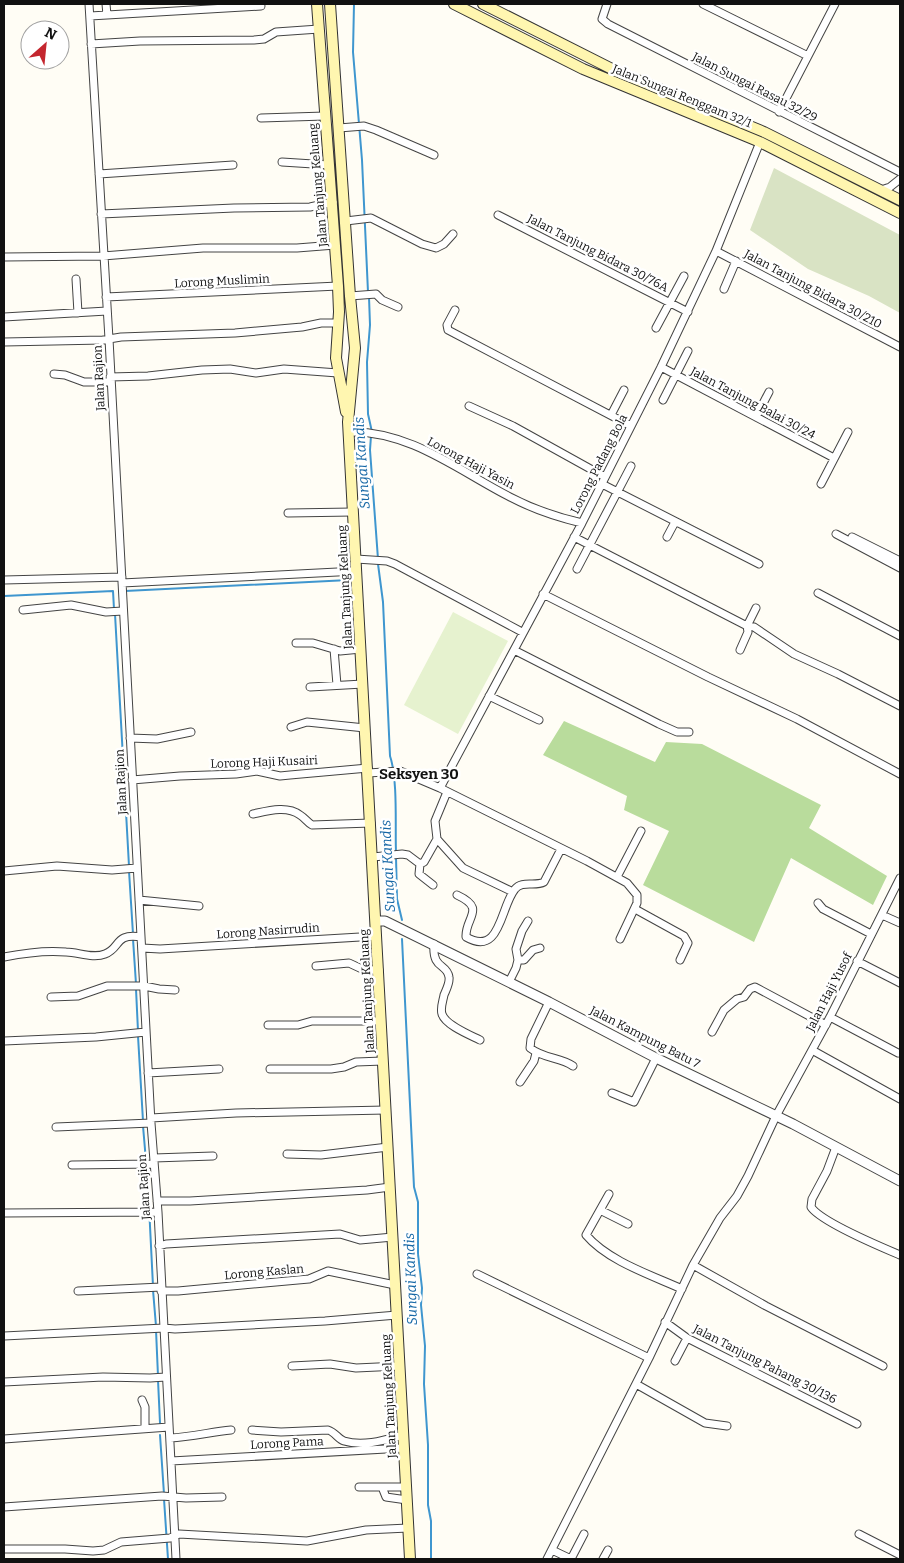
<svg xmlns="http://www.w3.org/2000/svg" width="904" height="1563" viewBox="0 0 904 1563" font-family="Bitter,serif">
  <rect width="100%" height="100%" fill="#fffdf5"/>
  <path fill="#b9dc9c" d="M564,721l91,41 11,-20 36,2 119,61 -12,23 78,48 -14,29 -82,-47 -37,84 -111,-57 26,-54 -45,-21 3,-14 -84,-41z"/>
  <path fill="#d9e3c4" d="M774,168l126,67v78l-31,-17 -61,-27 -58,-39z"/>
  <path fill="#e6f2cf" d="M453,612l55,29 -50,93 -54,-29z"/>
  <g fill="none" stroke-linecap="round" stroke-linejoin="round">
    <path stroke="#3f96cf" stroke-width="2" d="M354,4l-1,48 9,108 6,132
      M369,297l1,28 -3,37 1,52 4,18
      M371,436l-1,14 8,109
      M378,564l5,38 7,154c8,24 5,70 6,97
      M125,591l224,-11
      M4,596l109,-5 1,18
      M115,614l14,252
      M396,857l1,42 5,21
      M129,871l4,63
      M133,939l3,45
      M402,939l12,248 4,15v52l4,34 -1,17 4,41 -1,38 4,61v60l3,16v38
      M136,989l2,42
      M138,1036l5,85
      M143,1126l3,35
      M147,1166l6,120
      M153,1290l3,36
      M156,1330l2,46
      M158,1380l2,43
      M160,1435l4,59
      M164,1499l4,60"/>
    <defs>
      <path id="minor" d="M89,4l20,335 42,784 7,89 18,347
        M106,4l1,11
        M607,4l-5,15 6,5 292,148
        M703,4l105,52
        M90,16l171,-10
        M91,44l49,-3 114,-1 10,-1 12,-7 43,-3
        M779,112l56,-108
        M261,118l64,-2
        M339,128l25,-2 12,4 58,25
        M282,162l47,3
        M99,174l134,-9
        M881,190l9,-3 10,-8
        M101,214l133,-6 76,-1 23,-5
        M498,215l190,97
        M346,221l25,-3 51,26 14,4 8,-4 9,-10
        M716,251l184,96
        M4,257l99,-1 100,-8h94l38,-3
        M76,279l2,34
        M724,289l12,-28
        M350,296l26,-2 6,6 16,7
        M106,297l232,-11
        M455,310l-8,15 1,5 183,96
        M4,317l103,-6
        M656,328l28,-52
        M4,342l99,-2 18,-3 114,-4 67,-6 19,-4h17
        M661,367l173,91
        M54,374l11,1 19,7h26
        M110,377l38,-1 54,-6 28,-1 26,4 28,-4 54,4
        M663,400l25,-49
        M469,406l44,20 92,51
        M611,415l13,-25
        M756,417l13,-25
        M349,432c60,-2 110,39 161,65 23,12 46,20 72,26
        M602,484l157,80
        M821,484l27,-52
        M288,513l65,-1
        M836,534l64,34
        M574,537l173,89 7,1 40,27 44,20 62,32
        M667,537l8,-15
        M852,537l48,24
        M356,559l31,2 8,3 127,68
        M577,569l54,-103
        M4,580l118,-3
        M122,583l235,-12
        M818,593l82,43
        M543,594l165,83 89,42 103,55
        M23,610l48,-5 35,7 17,-1
        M296,643h17l27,8 21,-2
        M334,649l3,36
        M514,650l145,74 18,8h12
        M740,650l8,-18 -1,-6 9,-18
        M310,687l53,-3
        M489,696l50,24
        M291,727l16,-5 58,6
        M130,738l27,1 34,-7
        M368,773l32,-2 40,17 147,73 40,22 10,12v8l-17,36
        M132,780l48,-4 56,-2 21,-3 23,5 10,-1 78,-7
        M440,788l142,-265 79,-156 55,-116 44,-109
        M447,792l-12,29 2,18 26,29 50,24
        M253,814c14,-3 34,-9 47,1 5,3 7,7 12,10l59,-2
        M373,857l29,-3 6,1 12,9 4,-2 13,-23
        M420,864l-1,10 14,11
        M4,871l53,-5 55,4 25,-2
        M617,877l24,-46
        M457,895c30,14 8,22 9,42 35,20 34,-30 49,-48 7,-9 20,-2 29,-7l17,-33
        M139,900l60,6
        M818,903l5,6 48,25
        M635,909l49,27 4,7 -8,17
        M882,915l18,8
        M434,944c-2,26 13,19 15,33 1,6 -3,13 -5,18 -1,6 -4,13 -2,19 3,11 28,21 38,26
        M142,948l18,1 217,-13
        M4,957c20,-4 42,-7 62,-5 12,0 27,7 39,2 16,-6 9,-21 36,-17
        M518,960h6l9,-10 7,-2
        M857,961l43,22
        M316,966l33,-3 15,7h15
        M509,982l7,-14 2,-8 -2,-11 6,-18 6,-10
        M51,997l27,-1 29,-10h37l15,3 16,1
        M549,1002l-18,37 -1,9c14,11 30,9 43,18
        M830,1017l68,36
        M268,1025h30l14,-4h69
        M712,1032l12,-22 13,-11 7,-2 6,-8 5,-2 71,38
        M4,1041l92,-4 50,-5
        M812,1050l88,49
        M270,1069h61l13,-2 12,-5 27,-1
        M148,1073l71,-4
        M520,1082l14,-21 2,-8
        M612,1093l22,9 22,-44
        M151,1118l85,-5 150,-3
        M56,1127l95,-4
        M836,1147l-9,24 -15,28 -1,8c10,15 70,40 89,48
        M287,1154l34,1 67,-8
        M154,1158l59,-2
        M72,1165l82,-1
        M609,1194l-23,41c22,26 65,40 96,54
        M157,1201h33l177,-11 23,-3
        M600,1210l28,14
        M4,1213l154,-1
        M159,1246l7,-2 174,-10 20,6 33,-3
        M693,1265l73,41 117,60
        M477,1274l172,84
        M78,1291l83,-4
        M161,1291h17l131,-12 19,-8 67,14
        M665,1322l22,16 170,86
        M4,1336l160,-8 11,1 150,-8 72,-6
        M675,1361l12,-23
        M292,1366l38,-2 26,4 43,-2
        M4,1382l99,-5 47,1 16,-1
        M636,1384l69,39 22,3
        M142,1400l3,7v21
        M252,1430l29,2 47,-2c7,2 10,9 16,11 19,6 41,-1 59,-6
        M170,1438c21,-1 41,-6 61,-8
        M4,1439l165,-12
        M171,1461l233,-13
        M359,1487h23
        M406,1487h-24l4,10 21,3
        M4,1507l158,-11 24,2 36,-1
        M859,1534l41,21
        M4,1549h61l28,2 11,-1 17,-8 49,-4 9,-4 128,7 59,-11 42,-2
        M552,1550l19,9
        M547,1559l102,-201 44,-93 27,-47 17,-22 11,-20 28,-60 54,-99 70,-139
        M571,1559l13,-25
        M603,1559l5,-9"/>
      <path id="tertiary" d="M376,921h9l164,81 107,56 137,66 107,57"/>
      <path id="secondary" d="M317,4l21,282 1,26 -3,46 10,54
        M330,4l20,292 5,52 -7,74 62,1137
        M454,4l129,65 177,73 140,71
        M483,4l135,68 146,60 136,68"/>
    </defs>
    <use href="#minor" stroke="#444" stroke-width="9"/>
    <use href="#tertiary" stroke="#444" stroke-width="11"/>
    <use href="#secondary" stroke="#333" stroke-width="12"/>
    <use href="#minor" stroke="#fff" stroke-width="7"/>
    <use href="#tertiary" stroke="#fff" stroke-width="9"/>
    <use href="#secondary" stroke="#fff6b0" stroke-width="10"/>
  </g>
  <g text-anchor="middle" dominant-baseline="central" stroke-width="5" stroke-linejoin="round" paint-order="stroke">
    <g font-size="12" fill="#111" stroke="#fff">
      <text transform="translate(755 87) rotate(27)">Jalan Sungai Rasau 32/29</text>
      <text transform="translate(682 96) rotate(22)">Jalan Sungai Renggam 32/1</text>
      <text transform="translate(318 185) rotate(-95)">Jalan Tanjung Keluang</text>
      <text transform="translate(598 253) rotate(27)">Jalan Tanjung Bidara 30/76A</text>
      <text transform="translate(222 281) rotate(-3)">Lorong Muslimin</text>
      <text transform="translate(813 289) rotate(28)">Jalan Tanjung Bidara 30/210</text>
      <text transform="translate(99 378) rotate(-93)">Jalan Rajion</text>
      <text transform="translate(753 403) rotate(28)">Jalan Tanjung Balai 30/24</text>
      <text transform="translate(471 463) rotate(28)">Lorong Haji Yasin</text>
      <text transform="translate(599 464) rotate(-63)">Lorong Padang Bola</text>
      <text transform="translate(345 587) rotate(-93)">Jalan Tanjung Keluang</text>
      <text transform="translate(264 762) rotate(-2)">Lorong Haji Kusairi</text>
      <text transform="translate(121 782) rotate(-93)">Jalan Rajion</text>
      <text transform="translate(268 931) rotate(-4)">Lorong Nasirrudin</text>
      <text transform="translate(367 991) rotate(-93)">Jalan Tanjung Keluang</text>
      <text transform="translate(829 992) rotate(-63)">Jalan Haji Yusof</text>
      <text transform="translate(645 1037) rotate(27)">Jalan Kampung Batu 7</text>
      <text transform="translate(144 1187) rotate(-94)">Jalan Rajion</text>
      <text transform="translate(264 1272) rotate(-5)">Lorong Kaslan</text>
      <text transform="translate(765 1364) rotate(27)">Jalan Tanjung Pahang 30/136</text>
      <text transform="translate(389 1396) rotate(-93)">Jalan Tanjung Keluang</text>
      <text transform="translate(287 1443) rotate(-3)">Lorong Pama</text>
    </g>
    <g font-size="14" font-style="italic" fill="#1768a6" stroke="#fff">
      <text transform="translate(362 463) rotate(-94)">Sungai Kandis</text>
      <text transform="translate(388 866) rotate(-93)">Sungai Kandis</text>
      <text transform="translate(411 1279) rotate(-92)">Sungai Kandis</text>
    </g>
    <g font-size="15" font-weight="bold" fill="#111" stroke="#fff">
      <text x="419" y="774">Seksyen 30</text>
    </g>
  </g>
  <rect width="904" height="1563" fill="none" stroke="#111111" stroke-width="10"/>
  <g transform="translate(45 45) rotate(27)"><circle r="24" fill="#ffffff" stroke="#a0a0a0"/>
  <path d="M0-4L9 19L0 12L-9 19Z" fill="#c4262e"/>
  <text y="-8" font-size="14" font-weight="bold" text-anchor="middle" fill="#111111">N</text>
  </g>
</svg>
